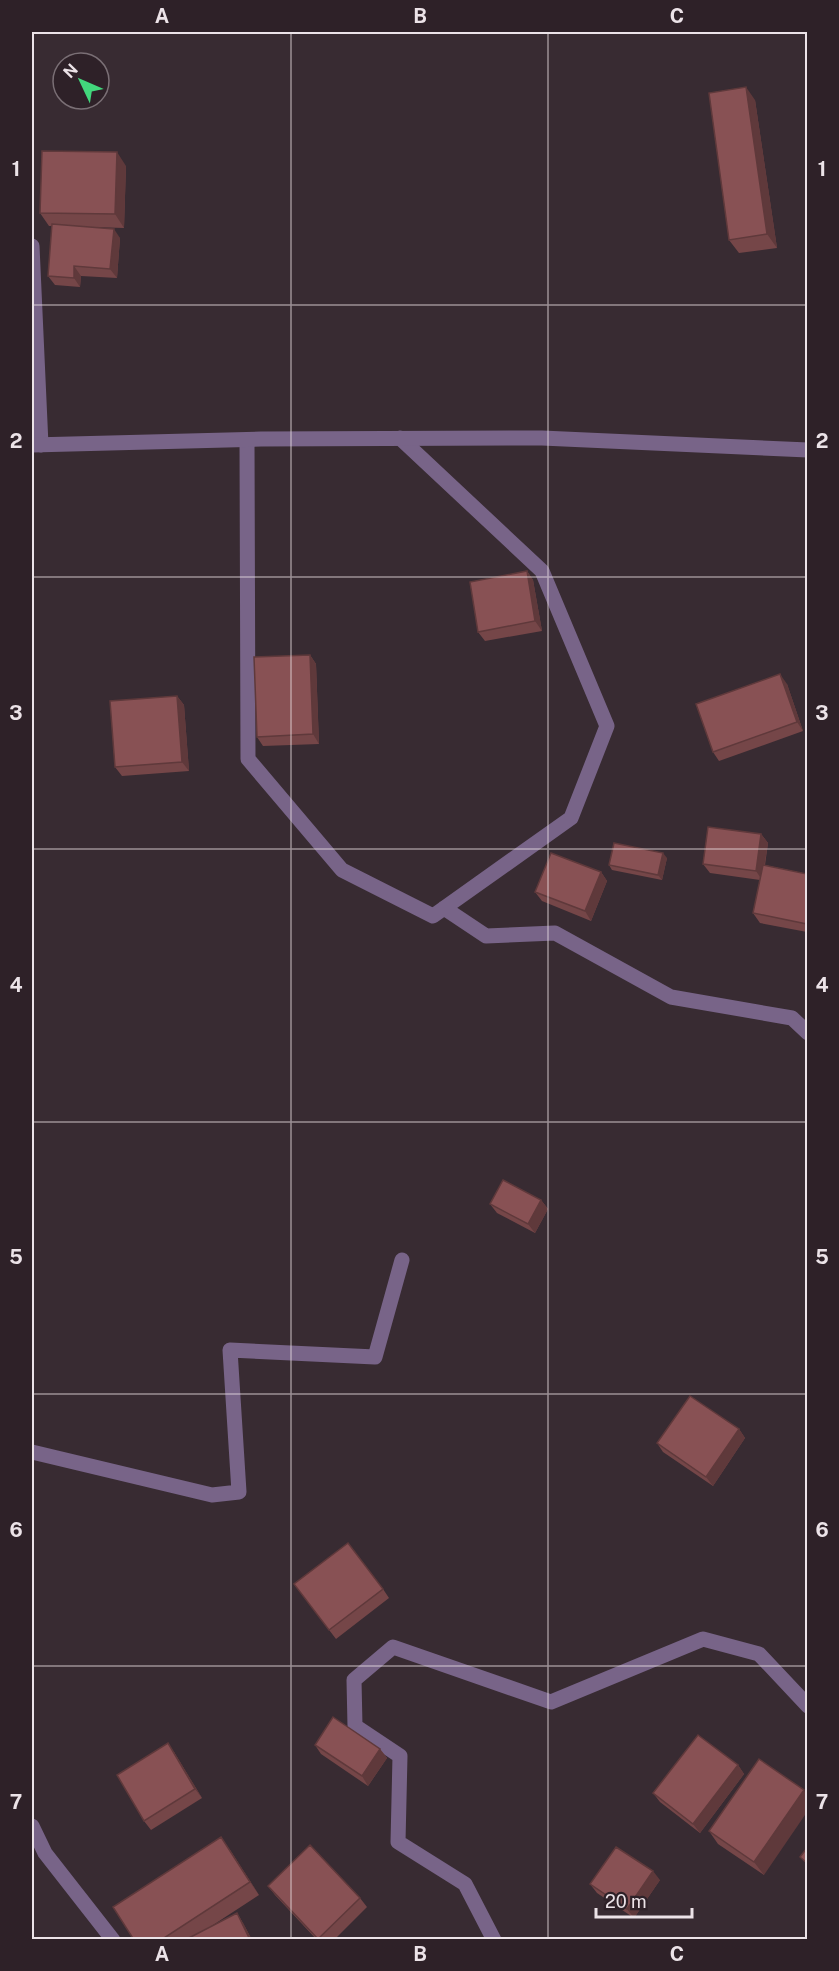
<svg xmlns="http://www.w3.org/2000/svg" width="839" height="1971" viewBox="0 0 839 1971" font-family="'Public Sans',sans-serif">
  <rect width="100%" height="100%" fill="#382b32"/>
  <g fill="none" stroke-linecap="round" stroke-linejoin="round">
    <path stroke="#786488" stroke-width="15" d="M32,246l9,199
      M247,440l1,319 94,111 91,46 138,-98 36,-92 -65,-155 -142,-133
      M444,908l42,28 69,-3 116,64 121,21 16,15
      M32,1452l180,43 27,-3 -9,-142 145,7 27,-97
      M32,1826l13,27 68,87
      M494,1940l-29,-56 -67,-42 2,-86 -45,-30 -1,-46 39,-33 158,55 152,-63 56,15 49,52"/>
    <path stroke="#786488" stroke-width="15" d="M32,445l229,-6 281,-1 266,12"/>
  </g>
  <path fill="#754648" d="M755,100l22,148 -38,5 -10,-13z
    M126,166l-2,62 -33,-1 29,11 -3,40 -36,-2 -1,11 -25,-2 -7,-9 4,-50h-3l-9,-13z
    M527,571l6,9 9,51 -57,10 -7,-9z
    M310,655l6,9 3,80 -56,2 -6,-9z
    M787,684l16,47 -84,30 -6,-9z
    M177,696l7,9 5,66 -67,5 -7,-9z
    M761,834l7,9 -3,22 42,9v58l-47,-9 -7,-10 7,-33 -50,-7 -7,-9z
    M667,858l-5,22 -50,-10 -3,-5z
    M601,872l6,9 -16,40 -49,-20 -7,-9z
    M541,1200l7,9 -13,24 -38,-20 -7,-9z
    M739,1429l6,9 -32,48 -50,-34 -6,-9z
    M294,1584l89,5 6,9 -53,41z
    M315,1745l65,4 7,9 -19,28 -47,-32z
    M174,1752l28,46 -51,32 -7,-9z
    M759,1759l5,116 -46,-31 -9,-13z
    M738,1765l6,9 -44,59 -40,-31 -7,-9z
    M230,1850l29,45 -49,32 27,-14 6,10 9,17h-118z
    M660,1880l-26,38 -37,-25 -7,-9z
    M268,1886l92,12 7,9 -33,33h-17l-42,-45z"/>
  <path fill="#5f393b" d="M746,87l9,13 22,148 -10,-14z
    M117,152l9,14 -2,62 -9,-14z
    M114,229l6,9 -3,40 -7,-9z
    M74,266l7,10 -1,11 -6,-9z
    M527,571l6,9 9,51 -7,-10z
    M310,655l6,9 3,80 -6,-10z
    M780,674l7,10 16,47 -6,-9z
    M177,696l7,9 5,66 -7,-9z
    M761,834l7,9 -6,37 -6,-9z
    M663,853l4,5 -5,22 -4,-5z
    M601,872l6,9 -16,40 -6,-10z
    M541,1200l7,9 -13,24 -7,-9z
    M739,1429l6,9 -32,48 -7,-9z
    M168,1743l6,9 28,46 -7,-9z
    M380,1749l7,9 -19,28 -6,-10z
    M738,1765l6,9 -44,59 -7,-9z
    M804,1790l3,5v17l-43,63 -10,-13z
    M221,1837l9,13 29,45 -9,-13z
    M653,1871l7,9 -26,38 -7,-9z
    M237,1913l6,10 9,17h-2z"/>
  <path fill="#885154" stroke="#5f393b" stroke-width="1.5" d="M746,87l21,147 -38,6 -20,-147z
    M42,151l75,1 -2,62 -75,-1z
    M52,224l62,5 -4,40 -36,-3v12l-26,-2z
    M527,571l8,50 -57,11 -8,-50z
    M310,655l3,79 -56,3 -3,-80z
    M780,674l17,48 -84,30 -17,-48z
    M177,696l5,66 -67,5 -5,-66z
    M708,827l53,7 -5,37 -53,-7z
    M614,843l49,10 -5,22 -49,-10z
    M551,853l50,19 -16,39 -50,-19z
    M763,865l44,9v50l-54,-11z
    M503,1180l38,20 -13,24 -38,-20z
    M690,1396l49,33 -33,48 -49,-34z
    M348,1543l35,46 -54,41 -35,-46z
    M333,1717l47,32 -18,27 -47,-31z
    M698,1735l40,30 -45,59 -40,-31z
    M168,1743l27,46 -51,32 -27,-46z
    M759,1759l45,31 -50,72 -45,-31z
    M221,1837l29,45 -89,58h-27l-21,-33z
    M310,1845l50,53 -42,41 -50,-53z
    M616,1847l37,24 -26,38 -37,-25z
    M807,1848v15l-7,-6z
    M237,1913l13,27h-65z"/>
  <path fill="none" stroke="#ece3e8" stroke-width="1.5" stroke-opacity="0.55" d="M291,32v1908M548,32v1908M32,305h776M32,577h776M32,849h776M32,1122h776M32,1394h776M32,1666h776"/>
  <rect width="839" height="1971" fill="none" stroke="#2e2128" stroke-width="66"/>
  <g transform="translate(81 81) rotate(314)"><circle r="28" fill="#2e2128" stroke="#7a6f75" stroke-width="1.5"/>
  <path d="M0-4.5L10 22L0 15L-10 22Z" fill="#42d77c"/>
  <text y="-9" font-size="16" font-weight="bold" text-anchor="middle" fill="#ece3e8">N</text>
  </g>
  <path d="M596 1908v9h96v-9" fill="none" stroke="#ece3e8" stroke-width="3"/>
  <text x="605" y="1908" font-size="18" fill="#ece3e8" stroke="#2e2128" stroke-width="4.5" paint-order="stroke">20 m</text>
  <rect x="33" y="33" width="773" height="1905" fill="none" stroke="#ece3e8" stroke-width="2"/>
  <g font-size="20" text-anchor="middle" font-weight="bold" fill="#ece3e8">
    <text x="162" y="23">A</text>
    <text x="420" y="23">B</text>
    <text x="677" y="23">C</text>
    <text x="16" y="176">1</text>
    <text x="822" y="176">1</text>
    <text x="16" y="448">2</text>
    <text x="822" y="448">2</text>
    <text x="16" y="720">3</text>
    <text x="822" y="720">3</text>
    <text x="16" y="992">4</text>
    <text x="822" y="992">4</text>
    <text x="16" y="1264">5</text>
    <text x="822" y="1264">5</text>
    <text x="16" y="1537">6</text>
    <text x="822" y="1537">6</text>
    <text x="16" y="1809">7</text>
    <text x="822" y="1809">7</text>
    <text x="162" y="1961">A</text>
    <text x="420" y="1961">B</text>
    <text x="677" y="1961">C</text>
  </g>
</svg>
